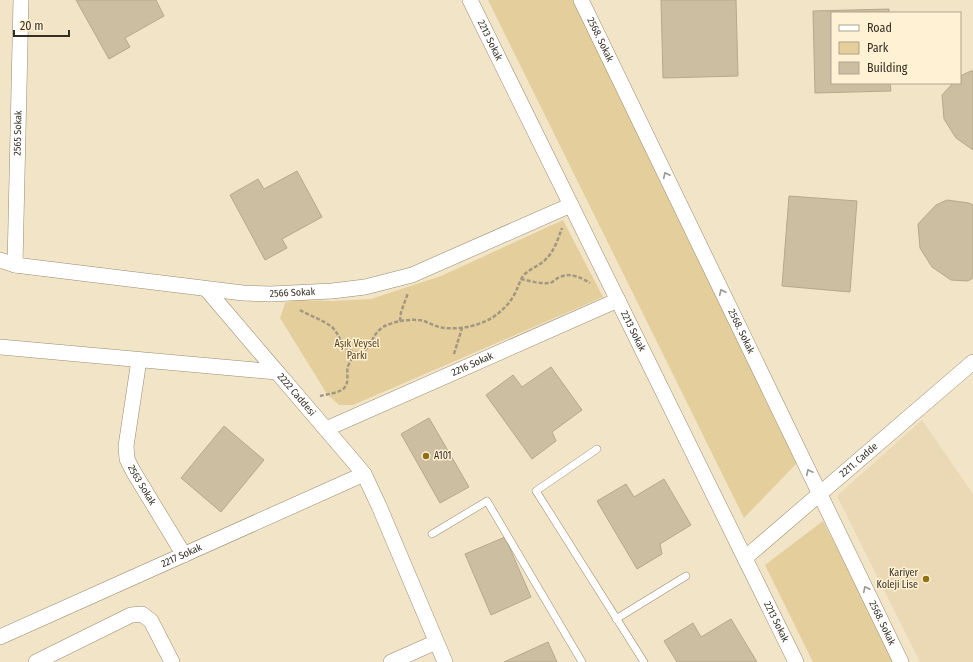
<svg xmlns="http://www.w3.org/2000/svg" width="973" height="662" viewBox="0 0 973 662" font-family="'Fira Sans Condensed',sans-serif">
  <rect width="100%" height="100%" fill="#f2e4c6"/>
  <path fill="#ead9b4" d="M922,420l51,74v168h-53l-83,-166z"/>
  <path fill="#e4ce9b" d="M488,0h87l222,463 -53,55z
    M563,220l40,77 -250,108h-14l-12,-11 -47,-76 5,-15 11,-3 35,1 40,-2 70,-23z
    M823,521l72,141h-82l-48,-97z"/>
  <path fill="#ccbfa1" stroke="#b5a88c" d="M76,0h80l8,16 -39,22 5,9 -21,12z
    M661,0h75l2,76 -75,2z
    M889,9v4h-57v70h58l1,8 -76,2 -2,-82z
    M971,71h2v79l-17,-12 -12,-19 -2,-24 11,-12h7v-7z
    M297,171l25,46 -40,22 5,9 -22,12 -35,-65 28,-16 6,10z
    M789,196l68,5 -7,91 -68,-6z
    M947,200l22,3 4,2v73l-5,3 -17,-1 -19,-13 -12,-19 -2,-24 18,-19z
    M551,367l31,43 -30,22 4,9 -24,18 -46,-64 27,-20 9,12z
    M429,418l40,69 -29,16 -39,-69z
    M224,426l40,34 -43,52 -40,-34z
    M664,479l27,46 -31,19 2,10 -25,15 -40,-68 29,-17 8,13z
    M505,537l26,60 -40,18 -26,-61z
    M731,619l26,43h-80l-13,-21 29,-18 8,14z
    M548,642l9,20h-53z"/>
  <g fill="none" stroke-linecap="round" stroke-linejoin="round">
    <defs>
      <path id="service" d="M597,449l-61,42 108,171
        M432,534l55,-33 95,161
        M616,619l70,-43"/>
      <g id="minor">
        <path id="s1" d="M470,0l326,662"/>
        <path id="s2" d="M581,0l320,662"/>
        <path id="s3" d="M0,260l15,5 228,28 28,1 61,-3 33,-4 47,-12 159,-70"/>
        <path id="s4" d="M15,265l6,-265"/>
        <path d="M207,290l70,82"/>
        <path id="s5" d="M0,347l277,25 77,90 10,12 15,32 66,156"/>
        <path id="s6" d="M139,360l-13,86 1,13 6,12 51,84"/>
        <path id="s7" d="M326,429l292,-129"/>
        <path id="s8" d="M745,558l228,-196"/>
        <path id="s9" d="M0,637l364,-163"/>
        <path d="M36,662l95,-47 11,-1 9,7 21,41"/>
        <path d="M391,662l45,-20"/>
      </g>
    </defs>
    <use href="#service" stroke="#988c70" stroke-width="8"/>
    <use href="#minor" stroke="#988c70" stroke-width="16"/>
    <path stroke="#a29882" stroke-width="2.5" stroke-dasharray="4 2" stroke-linecap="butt" d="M521,279c9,2 19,5 29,4 4,-1 6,-5 10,-6 10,-5 22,1 30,6
      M300,310c10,6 24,10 33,18 11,12 4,20 25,25
      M400,321l1,-9 7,-19
      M454,354l8,-26
      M320,396c7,-2 21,-3 25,-9 5,-7 0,-16 4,-23 3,-9 12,-10 18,-16 6,-7 6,-14 16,-21 11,-6 29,-9 41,-6 7,3 13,6 20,7 20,2 45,-4 59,-19 6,-5 11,-13 14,-20 2,-4 3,-9 6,-13 6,-7 16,-10 22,-16 9,-8 13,-21 17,-32"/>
    <use href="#service" stroke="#fff" stroke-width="7"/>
    <use href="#minor" stroke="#fff" stroke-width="15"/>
  </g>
  <defs><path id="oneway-chevron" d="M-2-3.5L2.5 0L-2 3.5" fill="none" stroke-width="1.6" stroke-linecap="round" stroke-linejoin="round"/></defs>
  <g stroke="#9a9791">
    <use href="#oneway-chevron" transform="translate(666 175) rotate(-116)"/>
    <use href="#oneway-chevron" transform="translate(722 292) rotate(-116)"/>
    <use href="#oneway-chevron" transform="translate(809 472) rotate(-116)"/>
    <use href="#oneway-chevron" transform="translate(866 589) rotate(-116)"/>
  </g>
  <g fill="#907015" stroke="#fff1d3" stroke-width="1.5">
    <circle cx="426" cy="456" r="4"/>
    <circle cx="926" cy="579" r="4"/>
  </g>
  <g text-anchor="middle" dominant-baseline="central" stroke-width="3" stroke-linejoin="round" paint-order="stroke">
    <g font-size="10" fill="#342f23" stroke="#fff1d3">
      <text stroke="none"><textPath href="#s2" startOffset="44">2568. Sokak</textPath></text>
      <text stroke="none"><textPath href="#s1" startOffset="45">2213 Sokak</textPath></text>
      <text stroke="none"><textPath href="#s4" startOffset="132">2565 Sokak</textPath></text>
      <text stroke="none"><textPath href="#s3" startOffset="295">2566 Sokak</textPath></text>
      <text stroke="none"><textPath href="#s1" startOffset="369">2213 Sokak</textPath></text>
      <text stroke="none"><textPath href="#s2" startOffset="368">2568. Sokak</textPath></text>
      <text stroke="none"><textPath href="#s7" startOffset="160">2216 Sokak</textPath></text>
      <text stroke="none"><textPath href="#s5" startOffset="308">2222 Caddesi</textPath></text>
      <text stroke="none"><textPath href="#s8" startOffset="150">2211. Cadde</textPath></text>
      <text stroke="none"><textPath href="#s6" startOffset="130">2563 Sokak</textPath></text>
      <text stroke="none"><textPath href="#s9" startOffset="199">2217 Sokak</textPath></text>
      <text stroke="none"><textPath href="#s1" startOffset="693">2213 Sokak</textPath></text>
      <text stroke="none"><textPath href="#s2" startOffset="692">2568. Sokak</textPath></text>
    </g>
    <g font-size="10" fill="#4e3f1c" stroke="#fff1d3">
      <text x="357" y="344">Aşık Veysel<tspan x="357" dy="12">Parkı</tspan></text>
    </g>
    <g font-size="10" fill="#342f23" stroke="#fff1d3" text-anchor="start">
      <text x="434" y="456">A101</text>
      <text x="918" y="573" text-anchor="end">Kariyer<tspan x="918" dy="12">Koleji Lise</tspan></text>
    </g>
  </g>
  <rect x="831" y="12" width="130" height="72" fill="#fff1d3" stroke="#aea38d"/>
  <rect x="839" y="25" width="20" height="6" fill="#ffffff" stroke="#aea38d"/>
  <text x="867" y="32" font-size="12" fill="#342f23">Road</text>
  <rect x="839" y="42" width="20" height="12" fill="#e4ce9b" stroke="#aea38d"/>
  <text x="867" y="52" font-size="12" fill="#342f23">Park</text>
  <rect x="839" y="62" width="20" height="12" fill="#ccbfa1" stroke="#aea38d"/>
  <text x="867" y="72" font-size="12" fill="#342f23">Building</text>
  <path d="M14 30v6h55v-6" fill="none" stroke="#342f23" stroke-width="2"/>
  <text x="20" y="30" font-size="12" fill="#342f23" stroke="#fff1d3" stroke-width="3" paint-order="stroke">20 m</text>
</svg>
